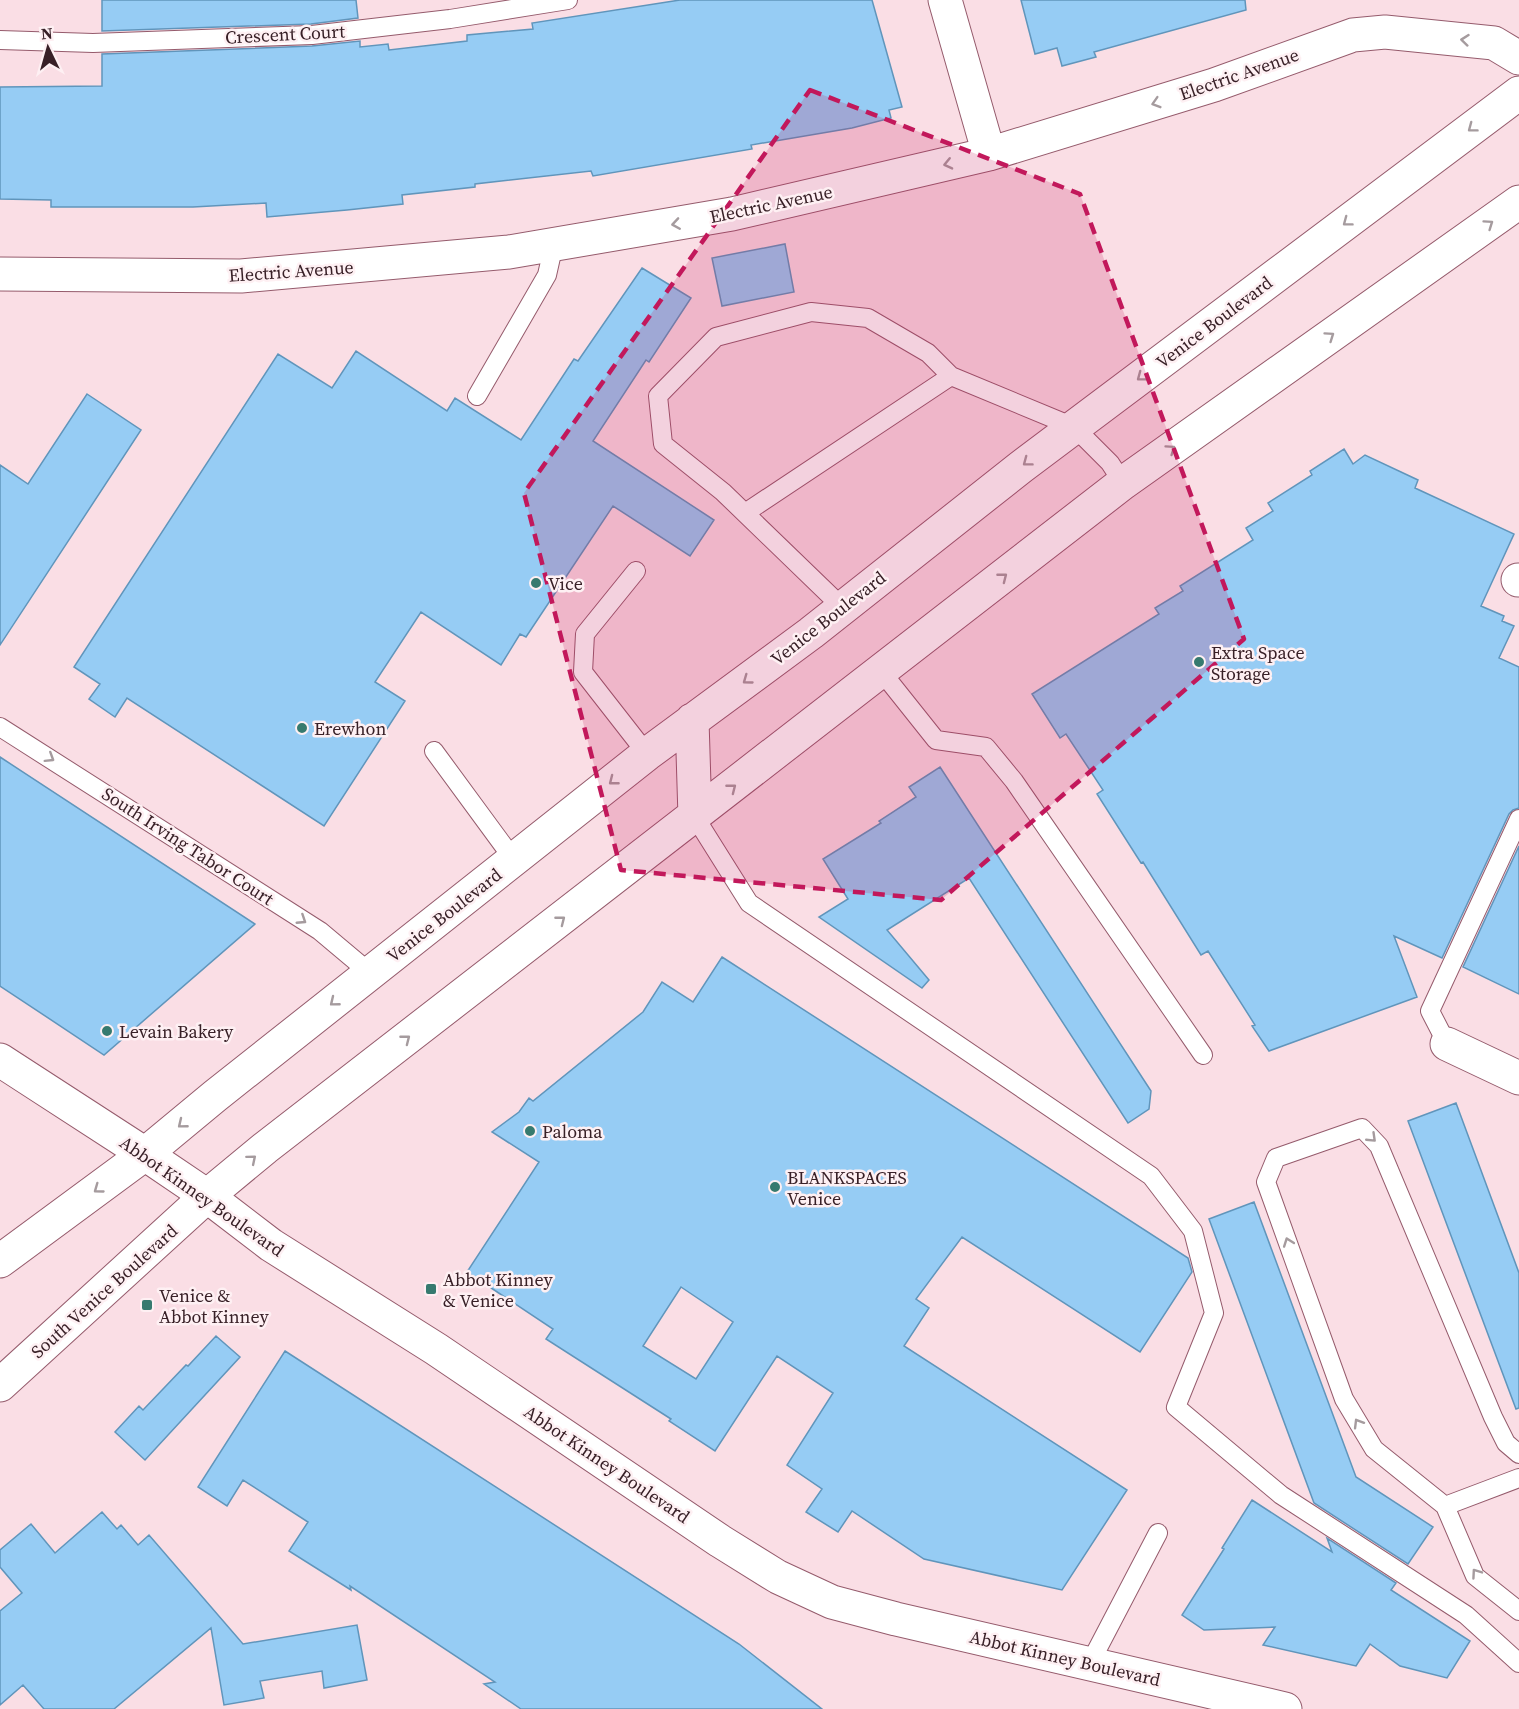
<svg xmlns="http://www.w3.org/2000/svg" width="1519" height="1709" viewBox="0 0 1519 1709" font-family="'Source Serif 4',serif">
  <rect width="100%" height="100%" fill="#fadee5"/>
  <path fill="#96ccf4" stroke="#6095bb" stroke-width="1.5" fill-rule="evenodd" d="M102,0h254l2,18 -47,6 -209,7z
    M680,0h192l30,107 -13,3 2,8 -39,10 -101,17 1,4 -159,27 -2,-5 -116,13v3l-73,8 1,9 -56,6 -80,7 -1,-14 -73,4h-142v-7l-51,-1v-112l102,-1v-32l210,-8 48,-5v6l28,-3 1,6 78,-9v-6l66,-6 -1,-6z
    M1021,0h224l1,10 -152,42 2,5 -34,9 -5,-18 -22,6z
    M785,244l9,48 -72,14 -10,-48z
    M642,268l49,30 -42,64 -3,-2 -53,81 121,79 -24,36 -77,-50 -87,131 -6,-3 -19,31 -80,-53 -46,70 30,19 -81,125 -197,-128 -12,19 -26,-18 11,-15 -26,-17 204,-313 54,34 24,-37 91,60 8,-13 66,42 53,-81 4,2z
    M87,394l54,36 -141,215v-180l28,19z
    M1344,449l9,15 12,-9 53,25 -3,8 99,46 -33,72 23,10 -2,5 12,5 -15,32 20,9v141l-6,2 -4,4 -67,144 -48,-22 23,61 -148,54 -17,-25 3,-1 -47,-74 -7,4 -58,-93 -2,1 -44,-69 6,-4 -37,-56 -6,4 -28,-44 127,-80 -4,-6 28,-17 -3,-5 73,-46 -7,-12 27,-17 -5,-8 44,-28 -2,-4z
    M0,757l255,167 -151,131 -104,-69z
    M940,767l211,324 -2,18 -21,14 -159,-245 -82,52 42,50 -7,8 -103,-71 29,-18 -25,-40 58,-36 -2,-2 37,-24 -7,-10z
    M1519,846v148l-56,-27z
    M722,957l466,301 4,14 -52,80 -178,-115 -46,62 13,9 -25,38 223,144 -65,100 -138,-31 -72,-48 -14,21 -32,-20 16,-23 -35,-24 46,-72 -56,-37 -62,95 -46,-30 2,-2 -125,-80 7,-10 -86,-57 72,-110 -47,-30 27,-20 10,-14 4,3 110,-89 19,-30 31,20zM681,1287l52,35 -37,57 -53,-33z
    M1456,1103l63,170v135l-3,1 -108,-288z
    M1254,1202l102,275 77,50 -25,37 -94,-61 -105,-284z
    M216,1336l24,21 -95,103 -30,-28 24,-26 4,4 43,-45 2,1z
    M285,1351l454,293 83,65h-301l-37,-25 11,-2 -145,-96 1,4 -62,-39 19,-29 -65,-42 -16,26 -29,-19z
    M1252,1500l80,52 -5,-14 69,45 -5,7 79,51 -23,37 -47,-12 -30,-22 -14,22 -93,-21 12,-18 -71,3 -22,-15 42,-66 -2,-1z
    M102,1512l15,17 4,-4 17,20 11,-10 94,109 114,-19 10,55 -43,8 -2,-17 -62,10 4,17 -40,7 -13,-77 -97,81h-70l-21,-24 -23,20v-94l22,-18 -22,-26v-17l31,-26 24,29z"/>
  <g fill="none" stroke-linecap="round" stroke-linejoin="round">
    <defs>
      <path id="service" d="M0,40l93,3 219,-8 138,-16 118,-19
        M477,396l70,-121 7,-31
        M745,513l206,-137
        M636,571l-51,63 -2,38 64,82
        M843,608l-120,-116 -60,-48 -5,-48 58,-59 95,-25 57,6 60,35 23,23 123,51 36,36 13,20
        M881,671l55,69 50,7 28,34 189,274
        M0,727l320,204 50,42
        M434,751l80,109
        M695,817l54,86 402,273 42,55 21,82 -38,94 105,88 185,120 53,48
        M1447,1044l-17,-33 89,-192
        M1519,1454l-13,-11 -13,-26 -114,-271 -17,-18 -86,30 -10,24 78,217 30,50 71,57 30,70 44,35
        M1445,1506l74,-28
        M1089,1665l69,-132"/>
      <path id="minor" d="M945,0l44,154
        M0,274l241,2 268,-24 223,-38 257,-60 225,-69 139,-50 32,-3 109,11 25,15
        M1518,580h1
        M1447,1044l72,34"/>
      <path id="tertiary" d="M0,1060l145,94 62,42 64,49 165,104 284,192 58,36 54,25 64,17 389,90"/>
      <path id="secondary" d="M692,720l3,97
        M0,1261l145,-107 70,-58 432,-342 164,-121 210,-166 498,-374
        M0,1385l207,-189 58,-48 858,-665 396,-281"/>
    </defs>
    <use href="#service" stroke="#955b6c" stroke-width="20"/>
    <use href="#minor" stroke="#955b6c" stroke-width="35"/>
    <use href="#tertiary" stroke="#955b6c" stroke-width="35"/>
    <use href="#secondary" stroke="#955b6c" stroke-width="35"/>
    <use href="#service" stroke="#fff" stroke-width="18"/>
    <use href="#minor" stroke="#fff" stroke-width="33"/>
    <use href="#tertiary" stroke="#fff" stroke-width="33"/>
    <use href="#secondary" stroke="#fff" stroke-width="33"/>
  </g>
  <defs><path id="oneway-chevron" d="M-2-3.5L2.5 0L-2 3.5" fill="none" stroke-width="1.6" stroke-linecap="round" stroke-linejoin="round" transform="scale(1.5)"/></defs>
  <g stroke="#a59b9e">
    <use href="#oneway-chevron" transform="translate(1465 40) rotate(-174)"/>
    <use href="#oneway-chevron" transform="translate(1156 103) rotate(163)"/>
    <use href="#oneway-chevron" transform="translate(1472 128) rotate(143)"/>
    <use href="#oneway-chevron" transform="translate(948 164) rotate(167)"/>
    <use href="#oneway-chevron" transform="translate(1347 222) rotate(143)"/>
    <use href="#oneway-chevron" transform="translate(676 224) rotate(171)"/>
    <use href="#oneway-chevron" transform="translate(1489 224) rotate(-35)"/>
    <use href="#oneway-chevron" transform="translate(1330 336) rotate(-35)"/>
    <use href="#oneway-chevron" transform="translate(1141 377) rotate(143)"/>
    <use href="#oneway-chevron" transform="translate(1171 449) rotate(-35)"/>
    <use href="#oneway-chevron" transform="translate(1027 462) rotate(143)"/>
    <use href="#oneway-chevron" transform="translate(1003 577) rotate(-38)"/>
    <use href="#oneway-chevron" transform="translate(747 680) rotate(144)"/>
    <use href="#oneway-chevron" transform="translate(50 758) rotate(32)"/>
    <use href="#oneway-chevron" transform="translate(613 781) rotate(142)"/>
    <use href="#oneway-chevron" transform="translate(732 788) rotate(-38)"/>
    <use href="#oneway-chevron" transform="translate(302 920) rotate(33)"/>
    <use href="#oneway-chevron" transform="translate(561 920) rotate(-38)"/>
    <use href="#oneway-chevron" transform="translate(334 1002) rotate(141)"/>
    <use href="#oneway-chevron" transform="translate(406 1039) rotate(-38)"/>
    <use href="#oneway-chevron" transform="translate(182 1124) rotate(141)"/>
    <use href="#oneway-chevron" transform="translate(1372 1138) rotate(44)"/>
    <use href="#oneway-chevron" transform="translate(252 1159) rotate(-40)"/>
    <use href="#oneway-chevron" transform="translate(98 1189) rotate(144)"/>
    <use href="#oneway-chevron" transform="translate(1288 1242) rotate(-110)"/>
    <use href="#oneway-chevron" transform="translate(1358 1423) rotate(-121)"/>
    <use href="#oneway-chevron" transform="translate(1476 1573) rotate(-125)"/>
  </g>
  <path fill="#c2185b" fill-opacity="0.2" stroke="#c2185b" stroke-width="4.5" stroke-dasharray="12 8" stroke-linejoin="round" d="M810,90l270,104 164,445 -303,261 -320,-30 -97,-377z"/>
  <g fill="#367a6f" stroke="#fef0f3" stroke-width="2">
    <circle cx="536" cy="583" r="6"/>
    <circle cx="1199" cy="662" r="6"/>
    <circle cx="302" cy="728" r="6"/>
    <circle cx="107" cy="1031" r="6"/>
    <circle cx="530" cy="1131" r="6"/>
    <circle cx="775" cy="1187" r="6"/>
    <rect x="425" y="1283" width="12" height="12" rx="3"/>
    <rect x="141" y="1299" width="12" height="12" rx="3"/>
  </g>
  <g text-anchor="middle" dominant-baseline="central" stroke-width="5" stroke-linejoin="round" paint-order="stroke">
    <g font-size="18" fill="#382027" stroke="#fef0f3">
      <text transform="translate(285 34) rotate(-3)">Crescent Court</text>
      <text transform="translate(1239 74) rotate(-19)">Electric Avenue</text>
      <text transform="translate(771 204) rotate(-12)">Electric Avenue</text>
      <text transform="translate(291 271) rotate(-4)">Electric Avenue</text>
      <text transform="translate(1214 322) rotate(-37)">Venice Boulevard</text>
      <text transform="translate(828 618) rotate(-38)">Venice Boulevard</text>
      <text transform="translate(188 846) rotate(33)">South Irving Tabor Court</text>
      <text transform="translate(444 915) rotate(-38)">Venice Boulevard</text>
      <text transform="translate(202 1196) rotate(35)">Abbot Kinney Boulevard</text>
      <text transform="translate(104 1291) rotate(-42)">South Venice Boulevard</text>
      <text transform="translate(607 1464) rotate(34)">Abbot Kinney Boulevard</text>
      <text transform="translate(1065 1658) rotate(13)">Abbot Kinney Boulevard</text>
    </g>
    <g font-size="18" fill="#382027" stroke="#fef0f3" text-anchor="start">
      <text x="548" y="583">Vice</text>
      <text x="1211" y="652">Extra Space<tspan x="1211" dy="21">Storage</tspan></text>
      <text x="314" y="728">Erewhon</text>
      <text x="119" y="1031">Levain Bakery</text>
      <text x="542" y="1131">Paloma</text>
      <text x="787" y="1177">BLANKSPACES<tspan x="787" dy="21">Venice</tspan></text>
      <text x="443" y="1279">Abbot Kinney<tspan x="443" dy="21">&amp; Venice</tspan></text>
      <text x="159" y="1295">Venice &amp;<tspan x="159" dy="21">Abbot Kinney</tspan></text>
    </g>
  </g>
  <g transform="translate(48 48) rotate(355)" stroke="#fef0f3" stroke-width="4.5" paint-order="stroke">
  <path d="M0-4.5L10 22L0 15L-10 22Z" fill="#382027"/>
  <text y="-9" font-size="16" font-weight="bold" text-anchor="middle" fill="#382027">N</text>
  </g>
</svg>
